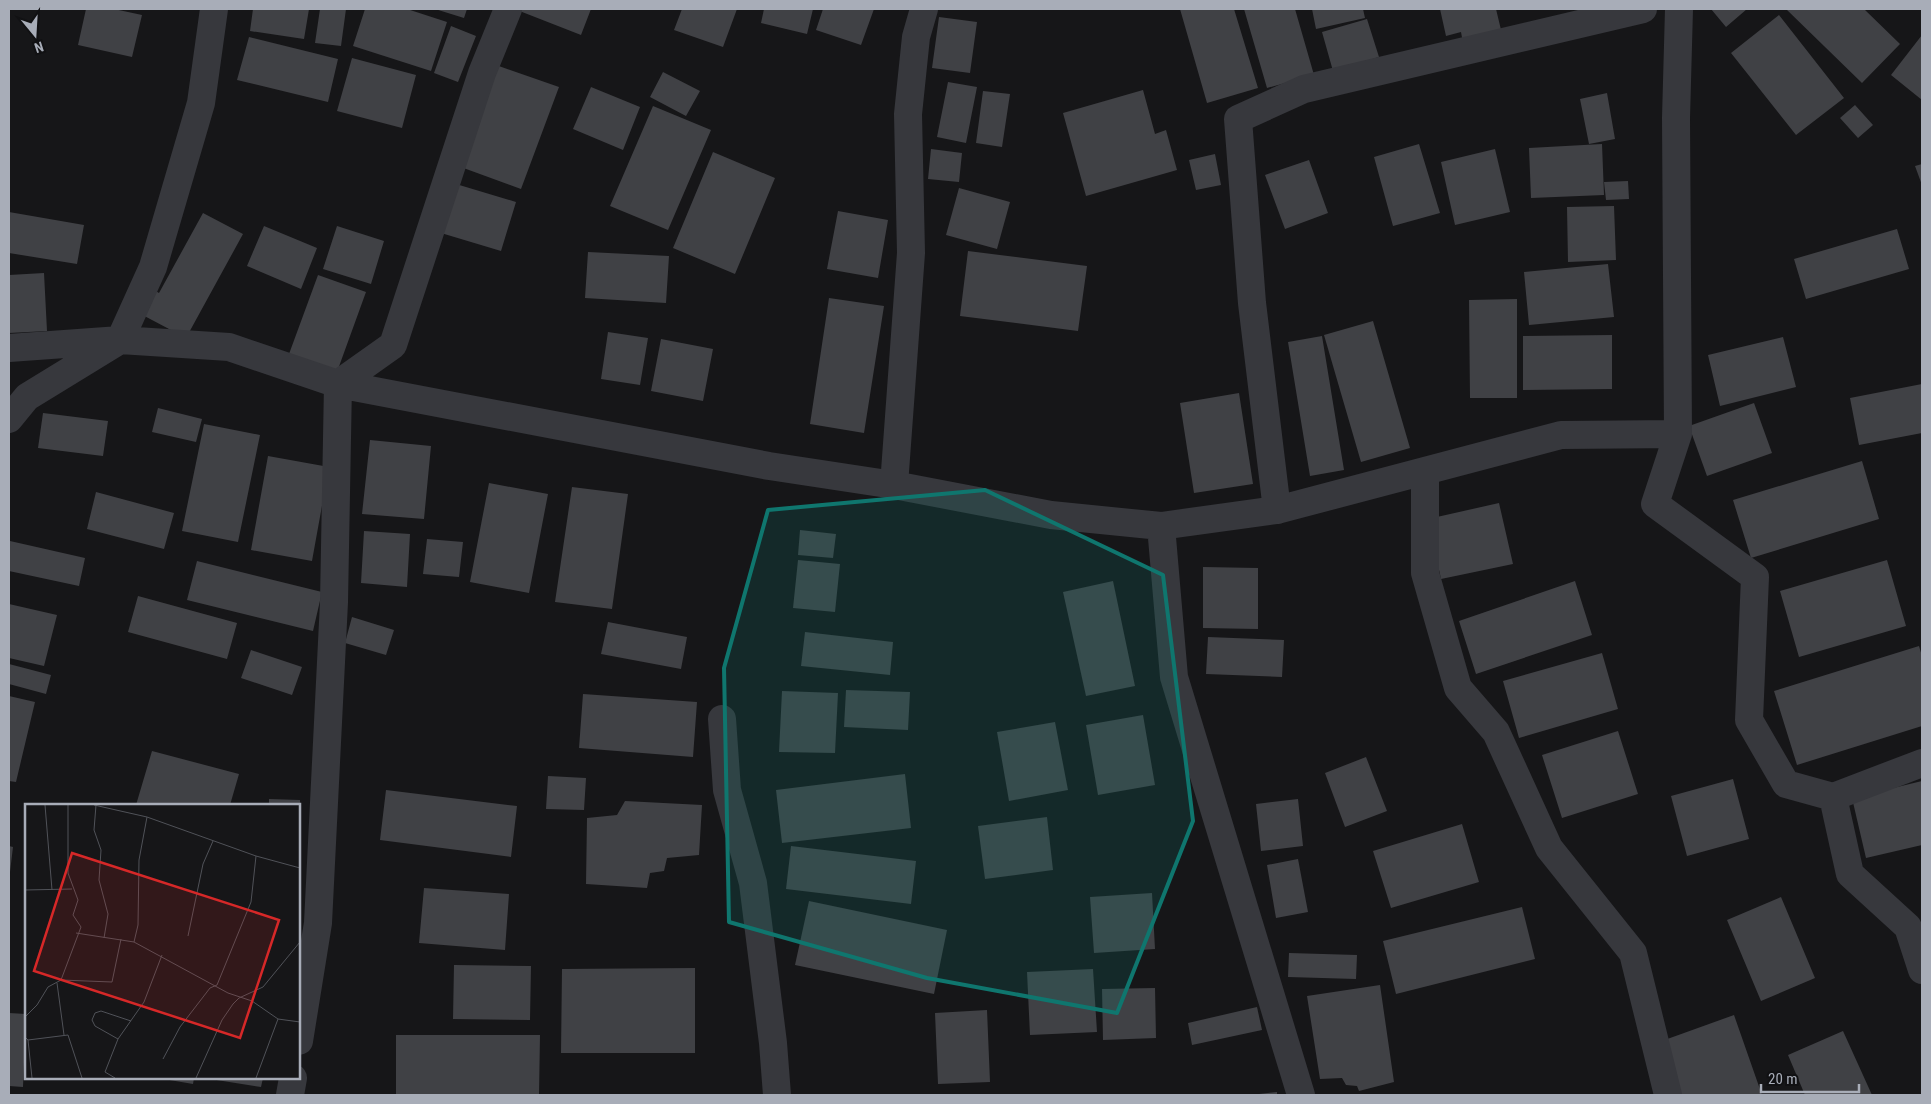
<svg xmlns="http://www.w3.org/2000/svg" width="1931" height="1104" viewBox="0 0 1931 1104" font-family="'Roboto Condensed',sans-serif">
  <rect width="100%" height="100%" fill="#161618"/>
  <path fill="#404145" d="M86,9h28l28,6 -10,42 -54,-12z
    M253,9h56l-5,30 -54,-8z
    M320,9h26l-5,37 -26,-3z
    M365,9h42l40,13 -16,49 -78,-25z
    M435,9h32l-3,9z
    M517,9h74l-10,26 -64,-25z
    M682,9h55l-14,38 -49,-17z
    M764,9h49l-6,25 -46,-11z
    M823,9h51l-13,36 -45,-15z
    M1180,9h54l24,79 -51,15z
    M1244,9h51l19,66 -47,13z
    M1312,9h51l2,9 -49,11z
    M1440,9h56l6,25 -39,9 -2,-11 -15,4z
    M1711,9h36l-21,18z
    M1786,9h78l36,35 -38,39z
    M1779,15l65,83 -48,37 -65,-82z
    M939,17l38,5 -7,51 -38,-5z
    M1367,19l12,38 -46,14 -11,-39z
    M451,26l25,10 -18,46 -24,-9z
    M1922,35v65l-31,-25z
    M249,37l89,22 -10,43 -91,-22z
    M352,58l64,17 -14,53 -65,-17z
    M496,65l63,22 -38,102 -63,-23z
    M663,72l37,19 -14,25 -36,-19z
    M948,82l29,5 -11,56 -29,-6z
    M591,87l49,20 -17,43 -50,-21z
    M1143,90l12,44 11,-4 11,40 -91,26 -23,-83z
    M983,91l27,3 -8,53 -26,-4z
    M1607,93l8,46 -26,5 -9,-45z
    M1855,105l18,20 -15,13 -18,-20z
    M653,106l58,24 -43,100 -58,-24z
    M1419,144l21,69 -47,13 -19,-69z
    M1602,144l2,51 -73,3 -2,-50z
    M931,149l31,4 -3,29 -31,-3z
    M1495,149l15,63 -55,13 -14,-63z
    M713,152l62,26 -40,96 -62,-26z
    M1215,154l6,31 -25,5 -7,-30z
    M1309,160l19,53 -43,16 -20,-54z
    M1922,164v21l-7,-19z
    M1628,181l1,18 -23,1 -2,-18z
    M456,184l60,18 -15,49 -60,-18z
    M959,188l51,14 -13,47 -51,-14z
    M1614,206l2,54 -48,2 -1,-55z
    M838,211l50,9 -10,58 -51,-9z
    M9,212l75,13 -7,39 -68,-11z
    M203,213l40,21 -57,104 -51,-27 14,-24 10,6z
    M264,226l53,22 -16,41 -54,-23z
    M337,226l47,15 -13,43 -48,-15z
    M1897,229l12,40 -103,30 -12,-40z
    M968,251l119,15 -9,65 -118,-15z
    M588,252l81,4 -3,47 -81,-5z
    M1608,264l6,53 -85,8 -5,-53z
    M44,273l3,58 -38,2v-58z
    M318,275l48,17 -29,80 -48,-18z
    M829,298l55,8 -20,127 -54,-9z
    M1517,299v99h-47l-1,-98z
    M1373,321l37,127 -49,14 -37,-127z
    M608,332l40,6 -8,47 -39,-6z
    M1612,335v54l-89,1v-54z
    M1322,336l22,134 -34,6 -22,-134z
    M1783,337l13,50 -76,19 -12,-51z
    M661,339l52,10 -10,52 -52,-10z
    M1922,384v49l-63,12 -9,-47z
    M1239,393l14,91 -59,9 -14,-90z
    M1754,403l18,50 -65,23 -18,-50z
    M158,408l44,11 -6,23 -44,-10z
    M43,413l65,8 -5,35 -65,-8z
    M204,424l56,11 -22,107 -56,-11z
    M370,440l61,6 -7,73 -62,-5z
    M268,456l61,11 -17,94 -61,-11z
    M1862,461l17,58 -128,39 -18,-58z
    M489,483l59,11 -19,99 -59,-11z
    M572,487l56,7 -16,115 -57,-7z
    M96,492l78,21 -10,36 -77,-20z
    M1499,503l14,61 -72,15 -13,-60z
    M800,530l36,4 -3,24 -35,-3z
    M364,531l46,3 -3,53 -46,-4z
    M427,539l36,3 -4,35 -36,-3z
    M10,541l75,17 -6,28 -70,-15z
    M798,560l42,4 -5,48 -42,-4z
    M1887,560l19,66 -107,31 -19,-66z
    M197,561l125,31 -9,39 -126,-31z
    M1203,567l55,1v61l-55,-1z
    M1113,581l22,105 -49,10 -23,-104z
    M1575,581l17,54 -116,39 -17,-53z
    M138,596l99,27 -10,36 -99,-27z
    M9,604l48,11 -13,51 -35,-8z
    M352,617l42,13 -8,25 -41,-12z
    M608,622l79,15 -6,32 -80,-15z
    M805,632l88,10 -3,33 -89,-9z
    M1208,637l76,3 -2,37 -76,-3z
    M1919,646l3,10v70l-125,39 -23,-74z
    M251,650l51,17 -10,28 -51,-17z
    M1602,653l16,56 -99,29 -16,-57z
    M9,664l42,11 -5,19 -37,-10z
    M846,690l64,2 -2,38 -64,-3z
    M782,691l56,2 -3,60 -56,-1z
    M583,694l114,8 -4,55 -114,-9z
    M9,696l26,6 -19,80 -7,-1z
    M1143,715l12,70 -57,10 -12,-70z
    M1055,722l13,68 -59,11 -12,-69z
    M1618,731l20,63 -76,24 -20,-63z
    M152,751l87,23 -9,31h-94z
    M1366,757l21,54 -42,16 -20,-54z
    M905,774l6,54 -129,15 -6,-53z
    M548,776l38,2 -2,32 -38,-1z
    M1733,779l16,60 -62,17 -16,-60z
    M1922,781v64l-56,13 -14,-60z
    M386,790l131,16 -6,51 -131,-17z
    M269,799l31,1v5h-31z
    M1298,799l5,47 -42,5 -5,-47z
    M625,801l77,4 -3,50 -32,3 -3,13 -14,2 -3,15 -61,-4 1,-66 30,-3z
    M1047,817l6,53 -68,9 -7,-53z
    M1462,824l17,58 -88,26 -18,-57z
    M9,846l4,1 -3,25h-1z
    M791,846l125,15 -5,43 -125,-15z
    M1298,859l10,53 -32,6 -9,-53z
    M424,888l85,6 -4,56 -86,-7z
    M1152,893l3,56 -61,4 -4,-56z
    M1781,897l34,81 -54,23 -34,-81z
    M809,901l138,29 -13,64 -139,-29z
    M1522,907l13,52 -139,35 -13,-53z
    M1289,953l68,2 -1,24 -68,-2z
    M454,965l77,1 -1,54 -77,-1z
    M695,968v85h-134l1,-84z
    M1093,969l4,63 -67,3 -3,-63z
    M1380,985l14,97 -35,9 -2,-5 -11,-1 -4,-7 -22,1 -13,-83z
    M1155,988l1,50 -53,2 -1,-51z
    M1257,1007l5,23 -70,15 -4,-22z
    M987,1010l3,72 -52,2 -3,-71z
    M9,1013l17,1 -3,73 -14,-1z
    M1734,1015l28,80h-84l-19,-53z
    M1843,1031l29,64h-67l-17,-40z
    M396,1035h144l-1,60h-143z
    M158,1078h36l-1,6z
    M204,1078h59l-2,9z
    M1277,1092v3h-18v-1z"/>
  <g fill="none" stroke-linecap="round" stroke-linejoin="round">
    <path stroke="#37383d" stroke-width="28" d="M1679,9l-3,109 2,316 -23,70 100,73 -6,143 37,64 47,13 17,77 58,53 14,43
      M9,348l111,-8 109,7 109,37 431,82 125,19 157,30 110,11 116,-16 284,-75 117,-1
      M9,419l18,-22 93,-57 33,-73 48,-164 13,-94
      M1425,471v102l33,115 38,44 53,116 84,105 35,142
      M894,485l17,-232 -3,-139 8,-77 8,-28
      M1277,510l-25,-207 -14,-184 66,-30 339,-80
      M1161,526l13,151 127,418
      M722,719l5,71 26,93 20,160 4,52
      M1833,797l89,-34
      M299,1041l19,-118 16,-321 4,-218 55,-39 89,-272 26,-64
      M290,1095l3,-17"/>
  </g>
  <path fill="#0f766e" fill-opacity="0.2" stroke="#0f766e" stroke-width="4" stroke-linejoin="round" d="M985,490l178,85 30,246 -76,192 -190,-35 -198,-56 -5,-254 44,-158z"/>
  <g transform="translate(25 804)">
    <rect width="275" height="275" fill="#161618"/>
    <path fill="none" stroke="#505258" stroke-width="1" d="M20,1l7,85M69,1l53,12 109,39 44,12M71,1l-2,25 7,20 -2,30 9,34 -4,24M0,86l47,-1M51,129l58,9 94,51 24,8 26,18 22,3M163,132l15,-72 10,-23M109,138l4,-17 1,-65 8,-43M36,176l51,2 9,-43M32,179l7,52M0,213l12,-12 11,-18 13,-7 20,-53 -8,-12 5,-15 -10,-27v-68M0,233l3,3 4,38M93,235l-23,-13 -3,-6 3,-7 6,-2 30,10M3,236l40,-5 14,43M138,255l17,-32 30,-39 7,-3 34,-83 5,-46M90,274l-10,-6 13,-33 26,-37 18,-47M171,274l26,-58 11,-16 6,-6 24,-11 37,-45M231,274l22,-59"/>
    <path fill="#d62828" fill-opacity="0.15" stroke="#d62828" stroke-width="2.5" d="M47,49l207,67 -39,118 -206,-67z"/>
    <rect width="275" height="275" fill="none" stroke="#a8adb8" stroke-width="2.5"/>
  </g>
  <rect width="1931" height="1104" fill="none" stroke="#a8adb8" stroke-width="20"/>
  <g transform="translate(35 35) rotate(162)" stroke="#111113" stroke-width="4" paint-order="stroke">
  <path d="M0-4L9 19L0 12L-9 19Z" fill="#a8adb8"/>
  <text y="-8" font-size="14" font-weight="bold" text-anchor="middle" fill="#a8adb8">N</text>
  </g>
  <path d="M1761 1084v8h98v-8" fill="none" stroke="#a8adb8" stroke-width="2.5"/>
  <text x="1768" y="1084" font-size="15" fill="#a8adb8" stroke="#111113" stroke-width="4" paint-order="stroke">20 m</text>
</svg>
